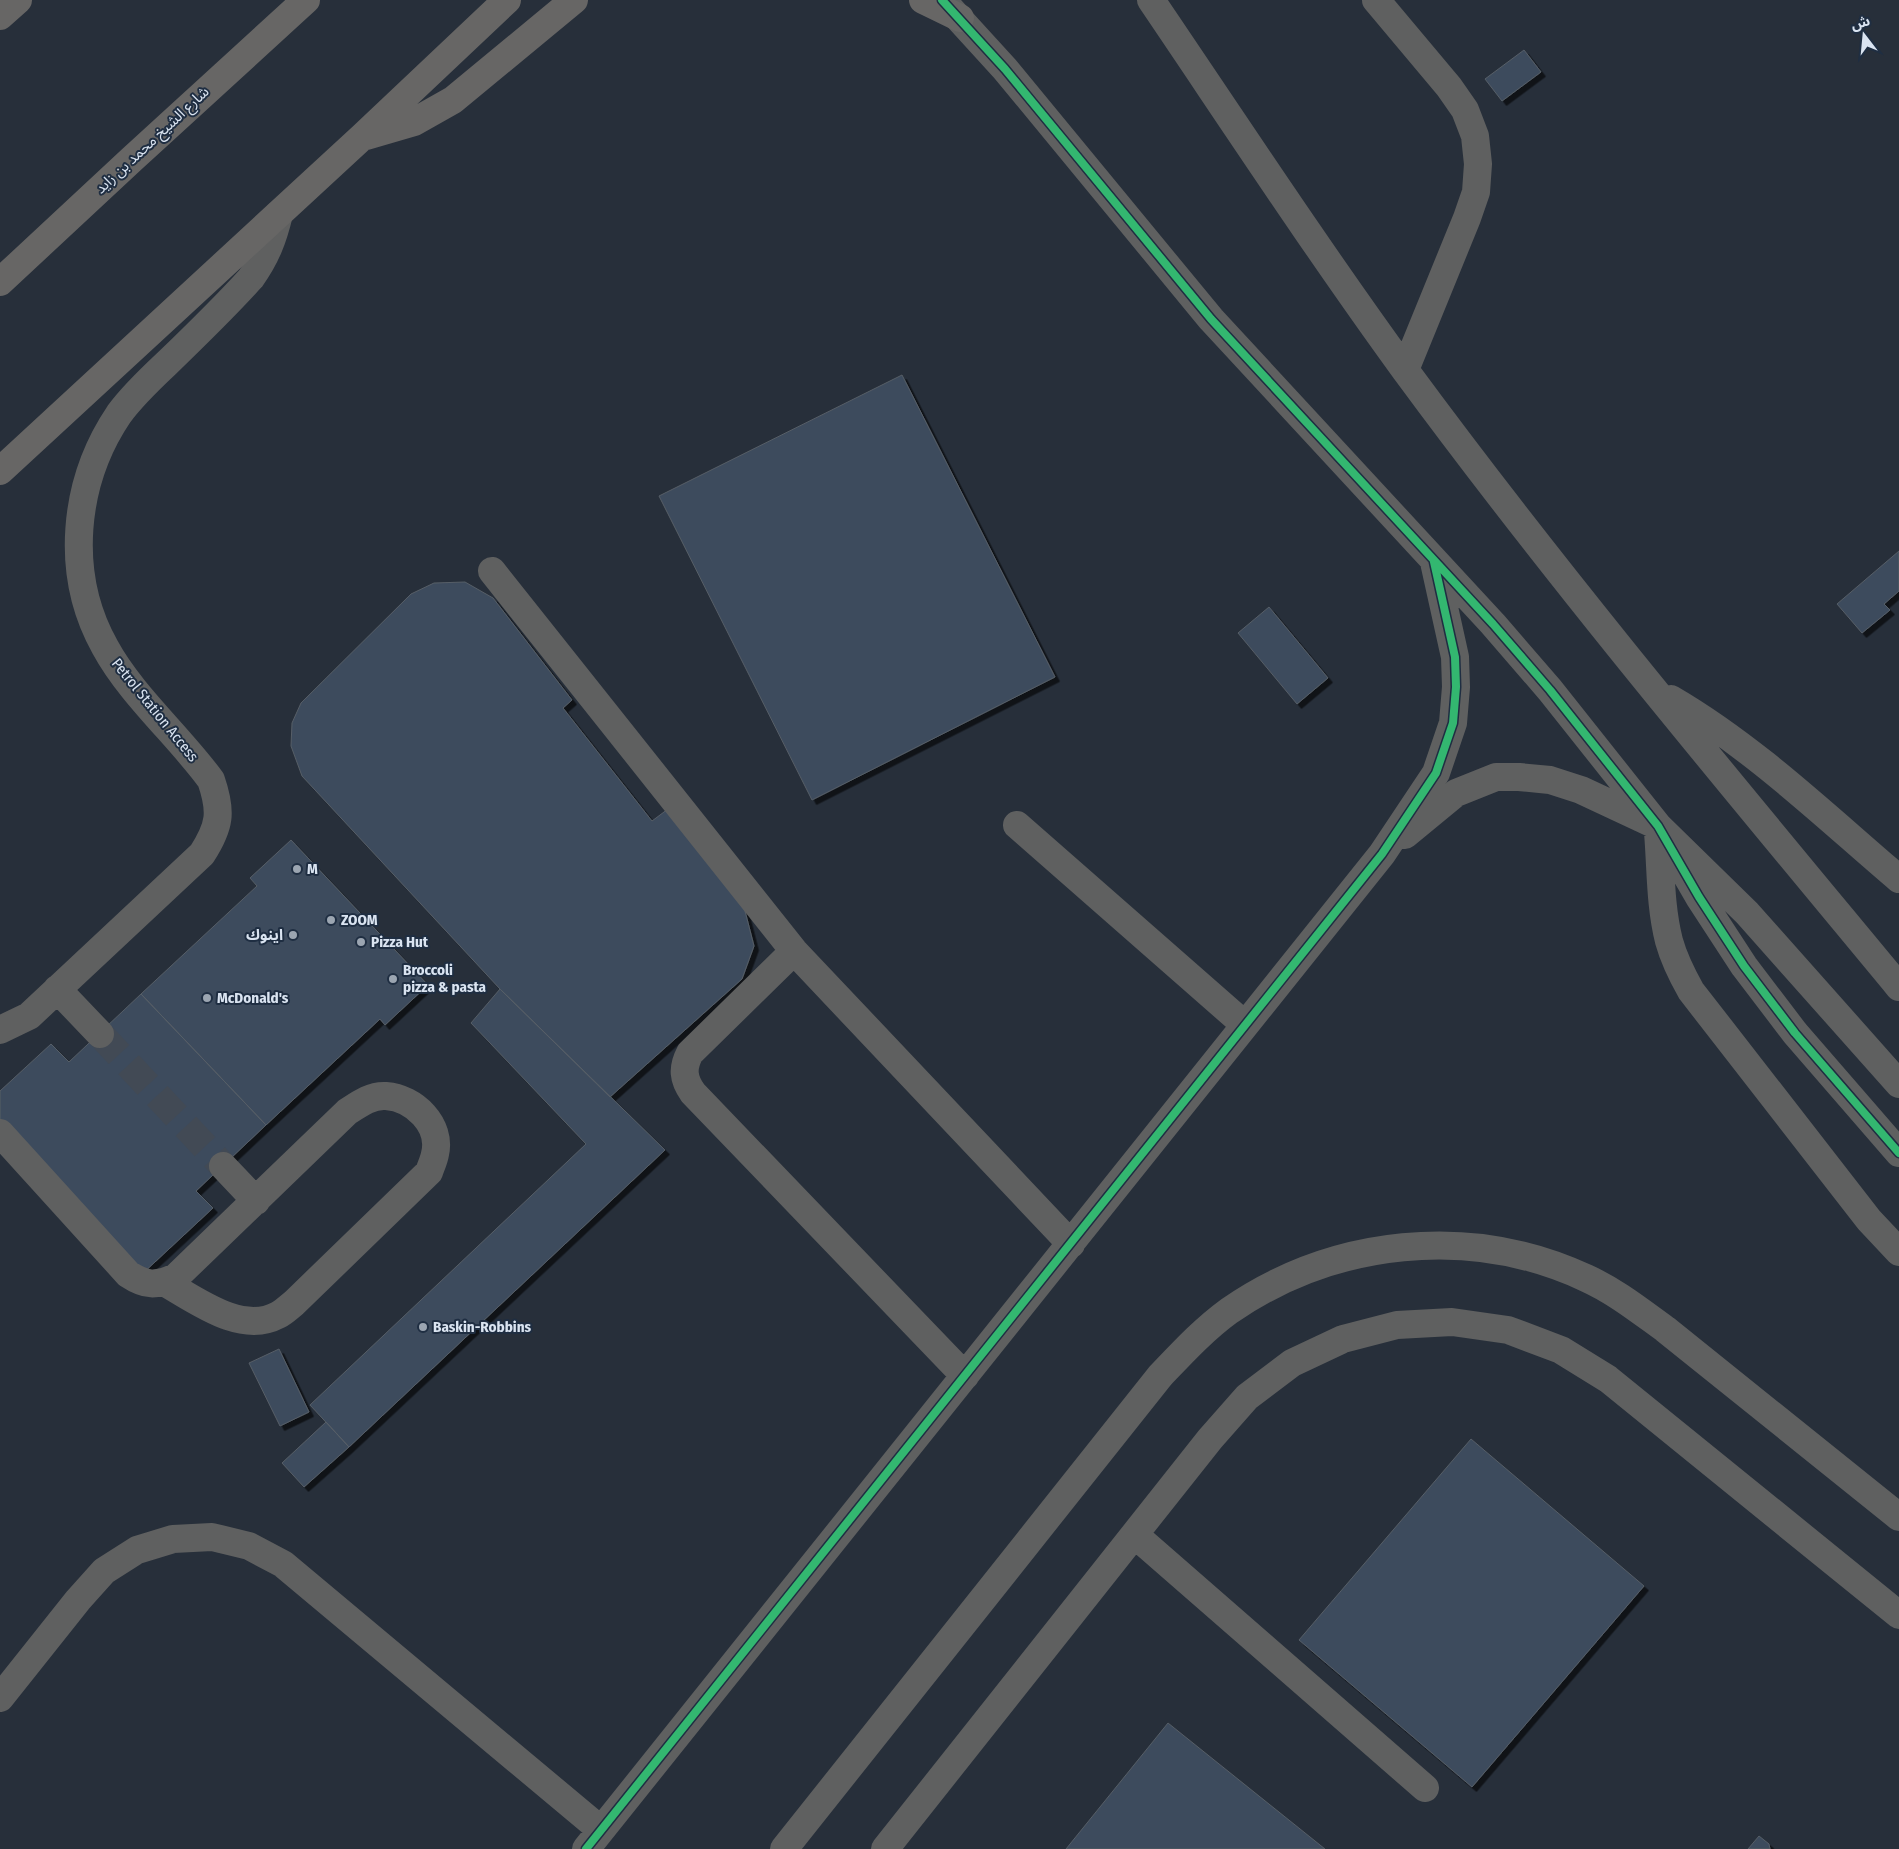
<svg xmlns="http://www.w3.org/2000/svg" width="1899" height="1849" viewBox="0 0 1899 1849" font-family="'Fira Sans Condensed','Noto Sans Arabic',sans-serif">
  <defs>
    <filter id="shadow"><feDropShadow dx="4.5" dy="4.5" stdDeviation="0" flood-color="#0009"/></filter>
  </defs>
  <rect width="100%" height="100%" fill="#272f3a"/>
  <path fill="#3e4c5d" stroke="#565e67" filter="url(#shadow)" d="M1524,50l17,22 -39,29 -17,-22z
    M902,375l153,302 -243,123 -153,-304z
    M1899,551v40l-15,13 6,6 -28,23 -25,-29z
    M465,582l28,16 79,102 -9,8 89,113 16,-12 76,98 10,39 -12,33 -132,118 -110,-108 -198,-213 -11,-30 1,-23 9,-20 110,-109 23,-11z
    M1269,607l59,71 -31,26 -59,-71z
    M291,840l137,145 -43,40 -5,-6 -114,106 -125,-131 116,-108 -7,-8z
    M500,989l165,161 -316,297 -39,-42 276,-261 -115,-121z
    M141,994l125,131 -70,66 17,17 -72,67 -141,-148v-36l51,-47 18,18z
    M279,1349l30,63 -29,14 -31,-63z
    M326,1422l23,25 -45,40 -22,-24z
    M1471,1439l173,147 -172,201 -173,-147z
    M1168,1723l157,126h-259z
    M1759,1836l10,8 1,5h-22z"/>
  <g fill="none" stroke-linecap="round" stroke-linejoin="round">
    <path stroke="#424a55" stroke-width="28" stroke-dasharray="28 14" stroke-linecap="butt" d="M100,1034l123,132"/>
    <path stroke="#5f6060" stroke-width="28" d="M1151,0c84,124 166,249 254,370 156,212 326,414 494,617
      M1376,0l73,87 16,23 10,26 3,28 -2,28 -9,26 -62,152
      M943,1l62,68 206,250 282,305 57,66 108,136 41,71 45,69 51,67 104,120
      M492,571l302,380 277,293
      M1671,699c84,49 155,118 228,180
      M1017,825l228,200
      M1658,832c3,36 2,74 11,109 5,18 13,34 22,50l178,229 30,32
      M1405,835l51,-42 40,-16h23l31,3 31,10 77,36 89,87 152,171
      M794,951l-104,102c-8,15 -7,26 3,40l272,283
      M57,989l43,45
      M0,1030l29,-14 173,-162c18,-28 20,-42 9,-74 -32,-44 -80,-85 -106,-133 -41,-73 -32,-165 14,-233 13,-18 31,-35 47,-50 29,-28 58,-56 85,-86 15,-21 22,-39 28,-64
      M0,1133l128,141c18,12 28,12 48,3l171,-165c12,-8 24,-17 39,-16 28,2 56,29 49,58 -1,6 -4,12 -6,18l-135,131c-5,4 -10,9 -16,12 -37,20 -82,-15 -114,-33
      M223,1166l33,35
      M1135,1535l290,253
      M0,1698l78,-98 26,-29 33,-21 36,-11 39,-2 37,9 34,18 318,266
      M586,1849l796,-995 54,-81 17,-50 3,-36 -1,-30 -21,-95
      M784,1849l376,-473c22,-23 43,-46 69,-65 104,-72 241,-87 357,-33 29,13 54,33 79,51l234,188
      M885,1849l325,-410 37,-42 45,-34 51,-24 54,-14 55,-3 56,8 53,20 47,29 291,236"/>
    <path stroke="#676665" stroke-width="28" d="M923,0l37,18
      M0,16l18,-16
      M366,136l48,-14 39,-22 121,-100
      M0,282l131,-122 175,-160
      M0,471l362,-334 145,-137"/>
    <defs>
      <path id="cycleway" d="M942,0l63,69 206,250 282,305 57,66 108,136 41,71 45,69 51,67 104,120
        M586,1849l796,-995 54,-81 17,-50 3,-36 -1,-30 -21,-95"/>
    </defs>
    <use href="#cycleway" stroke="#1f2e42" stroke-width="11"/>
    <use href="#cycleway" stroke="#33b770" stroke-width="8"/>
  </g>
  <g fill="#9ba5b1" stroke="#1f2e42" stroke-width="2">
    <circle cx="297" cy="869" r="5"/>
    <circle cx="331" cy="920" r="5"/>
    <circle cx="293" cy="935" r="5"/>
    <circle cx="361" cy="942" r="5"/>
    <circle cx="393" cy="979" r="5"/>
    <circle cx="207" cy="998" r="5"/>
    <circle cx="423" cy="1327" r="5"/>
  </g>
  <g text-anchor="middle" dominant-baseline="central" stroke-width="4" stroke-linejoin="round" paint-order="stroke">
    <g font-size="15" fill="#dae4f1" stroke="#1f2e42">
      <text transform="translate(152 140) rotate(-43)">شارع الشيخ محمد بن زايد</text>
      <text transform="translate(155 710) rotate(51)">Petrol Station Access</text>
    </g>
    <g font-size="15" font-weight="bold" fill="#dae4f1" stroke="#1f2e42" text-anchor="start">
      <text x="307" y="869">M</text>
      <text x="341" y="920">ZOOM</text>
      <text x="283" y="935" text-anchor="end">اينوك</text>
      <text x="371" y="942">Pizza Hut</text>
      <text x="403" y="970">Broccoli<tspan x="403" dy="17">pizza &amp; pasta</tspan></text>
      <text x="217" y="998">McDonald's</text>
      <text x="433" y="1327">Baskin-Robbins</text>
    </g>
  </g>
  <g transform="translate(1864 35) rotate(344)" stroke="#1f2e42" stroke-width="4" paint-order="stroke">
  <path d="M0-4L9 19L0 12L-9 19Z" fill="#dae4f1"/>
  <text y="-8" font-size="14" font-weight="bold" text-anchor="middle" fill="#dae4f1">ش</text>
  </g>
</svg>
